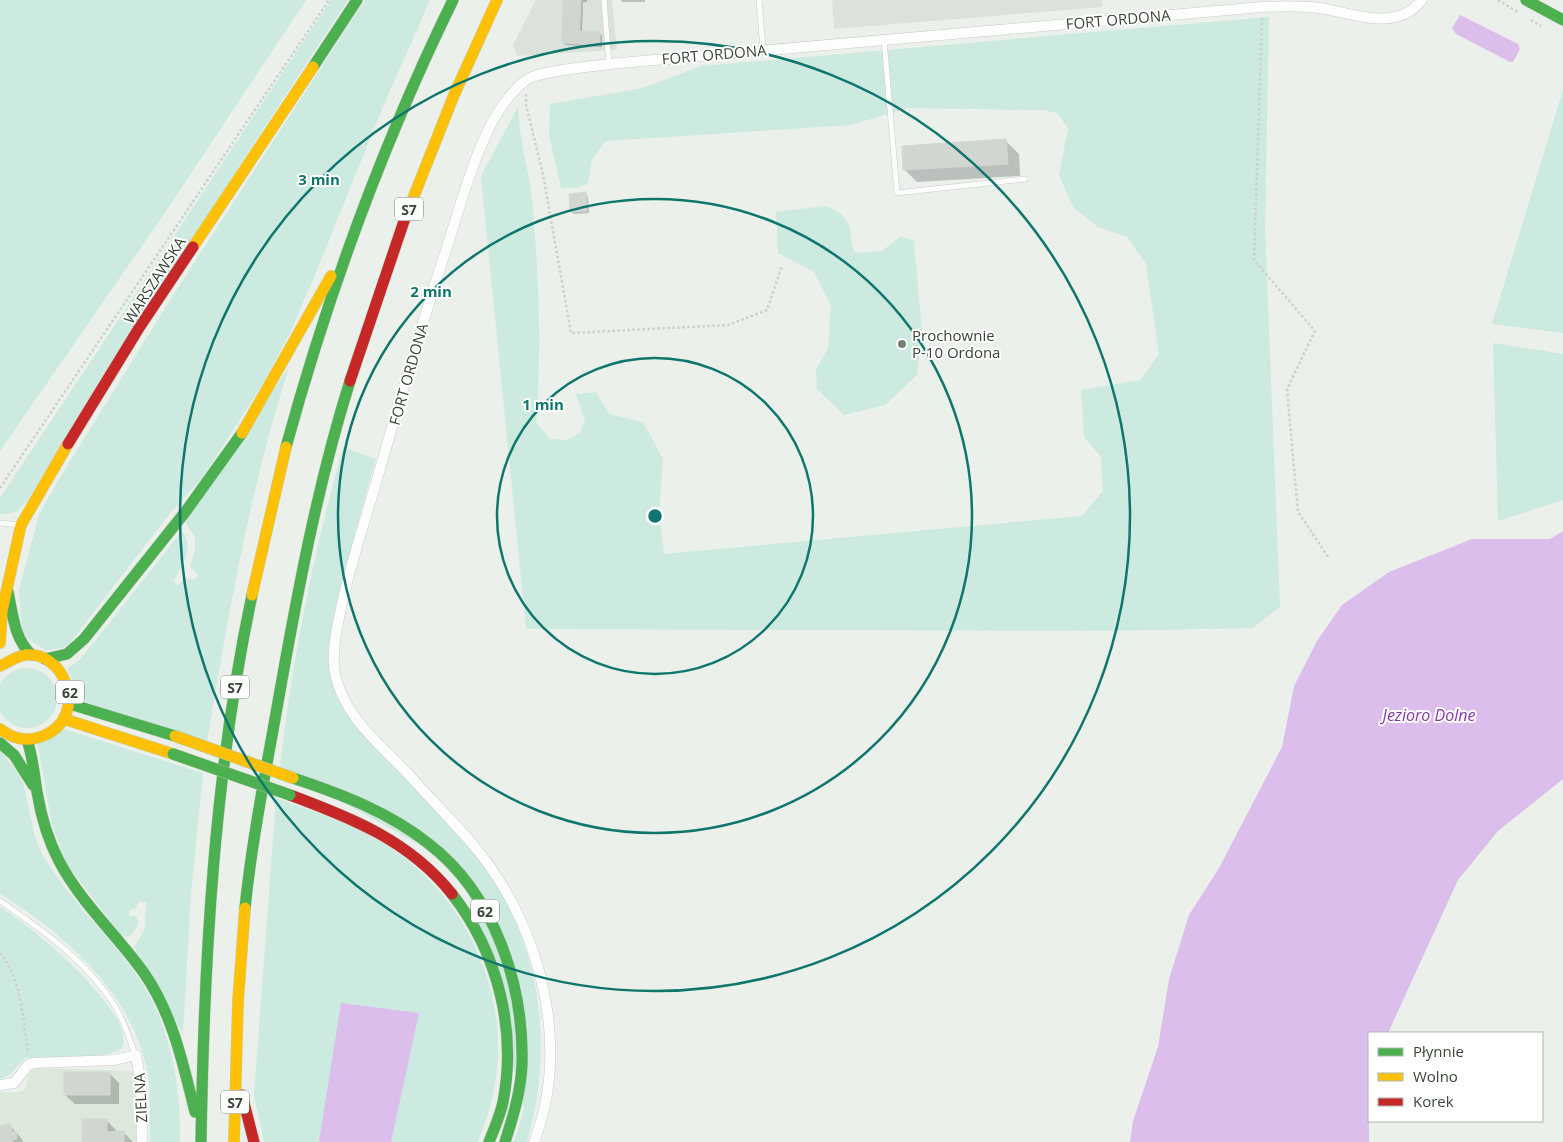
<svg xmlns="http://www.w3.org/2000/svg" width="1563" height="1142" viewBox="0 0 1563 1142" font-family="'Open Sans',sans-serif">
  <rect width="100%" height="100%" fill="#ebf0eb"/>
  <path fill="#dde8dd" d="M37,1068l98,3 1,71h-136v-50h20l5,-3 4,-16z"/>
  <path fill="#dbe2db" d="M536,0h76l5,50 -100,6 -4,-11z
    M832,0h270v7l-268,22z"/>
  <path fill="#cceadf" d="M0,0h306l-140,211 -166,240z
    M331,0h17l-107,163 -214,338 -11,11 -16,3v-17z
    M365,0h65l-48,109 -62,154 -30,70 -28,52 -60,93 -35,39 -97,126 -8,5 -17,2 -19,-13 -4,-8 -3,-39 20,-75 17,-31 114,-184z
    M1269,17l-4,211 15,379 -27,21 -148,3 -579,-2 -45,-453 37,-69c1,34 11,61 14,94 7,73 10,147 4,221l14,17 17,1 13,-7 5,-12 -9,-27 20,-2 13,22 34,8 20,37 -4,53 5,42 418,-38 21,-25 -2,-34 -17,-20 -3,-47 59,-10 19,-26 -13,-90 -19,-27 -29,-10 -25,-20 -14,-32 9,-47 -11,-15 -14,-3 -135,-2 -57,17 -245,16 -14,18 -4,25 -13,4h-14l-12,-53 1,-31 93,-16 58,-22z
    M1563,90v243l-71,-9z
    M825,206c29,11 23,20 29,47l28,-2 19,-15 13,5 8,91 -5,43 -32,30 -41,10 -27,-26 -1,-20 12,-21 3,-42 -17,-34 -36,-19 -2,-41z
    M1493,343l70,11v146l-65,21z
    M289,367c-39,122 -61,249 -82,375l-125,-41 -15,-32 12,-9 12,-14 91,-115c13,17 0,34 -9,51l6,3 5,-7 11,2 3,-5 -8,-9 5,-15v-14l-10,-15z
    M343,447l33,12c-14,48 -27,95 -38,144 -4,20 -12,43 -8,64 11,52 45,80 80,117 21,22 43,44 62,67 68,82 84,191 55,291h-13l10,-33 -61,-240 -183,-102c12,-108 34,-216 63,-320z
    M-3 698a30 30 0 1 1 60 0a30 30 0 1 1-60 0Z
    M64,729l139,44 -12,120 -8,141 -49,-87 11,-18 1,-27h-8l-2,6 -7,2v5l6,1 3,4c0,8 -4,14 -11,17l-6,-2 -54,-71 -15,-39 -15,-85z
    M0,750c7,10 18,20 22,31 9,25 8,52 22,76 24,41 59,72 87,110 38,51 50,112 49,175h-30c-1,-23 2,-49 -3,-72 -16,-78 -82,-136 -147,-176z
    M276,798c35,13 73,24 105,44 82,48 130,148 114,242 -3,20 -10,39 -17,58h-214l-10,-47z
    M0,907c28,16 138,106 122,141 -19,14 -73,9 -97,10l-15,16 -10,6z"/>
  <path fill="#dcbeec" d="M1460,15l58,29 2,5 -7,13h-3l-54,-28 -4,-6z
    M1563,531v248l-65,52 -40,49 -70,153h-19v109h-239l3,-21 25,-74 11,-68 20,-64 30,-47 63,-121 12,-61 23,-45 25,-36 47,-33 83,-33h78z
    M341,1003l78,10 -28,129h-72z"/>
  <path fill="#0003" d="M563,0h24v2h-4l-1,30 17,1 3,3v11l-36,-2 -3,-2 1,-41z
    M621,0h24v2h-23z
    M1006,141l13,13 1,22 -103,6 -13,-13z
    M585,194l3,3 1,16 -15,1 -3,-3z
    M109,1073l10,10v21h-44l-10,-9z
    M106,1120l10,10v3h8l9,9h-49z
    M10,1126l12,13 1,3h-23v-15z"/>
  <path fill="#d1d7d0" stroke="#d1d8d1" d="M563,0h18l-2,44 -17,-1z
    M580,31l20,1v13l-21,-1z
    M1006,139l2,25 -105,6 -1,-24z
    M586,192l1,19 -17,1 -1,-18z
    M64,1072h46v23h-46z
    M82,1119h25v13l17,-1v11h-42z
    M10,1124l2,8h4l1,7 -5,1 1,2h-13v-16z"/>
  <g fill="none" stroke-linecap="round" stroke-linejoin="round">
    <defs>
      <path id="lane" d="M604,0l5,64
        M759,0l4,50
        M884,39l13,154 128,-14
        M0,523l19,2
        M0,901c42,28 90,63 116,107 9,15 14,31 19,47"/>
      <path id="street" d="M0,1085l14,-2 15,-19 5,-1 81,-3 21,-5 5,30 1,57
        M534,1142c37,-96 7,-212 -55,-290 -21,-26 -46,-50 -68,-75 -29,-31 -64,-57 -75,-99 -4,-14 -2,-30 0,-44 9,-54 27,-106 42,-158 22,-77 44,-154 69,-229 13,-41 31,-107 55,-141 6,-8 17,-22 26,-27 16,-9 61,-12 81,-15l653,-57c20,-1 39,-1 58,1 33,5 76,25 102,-8"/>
      <path id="fast" d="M1526,0l37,20
        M313,67l44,-67
        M286,447c42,-153 97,-304 167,-447
        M8,592c5,23 6,47 24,63
        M45,659l22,-5 17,-15 102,-128 56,-78
        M70,704l105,32
        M27,740c6,17 7,34 10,52 4,24 11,48 22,69 22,42 58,74 85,112 29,42 39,91 51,139
        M0,743l14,12 19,30
        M293,778c48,16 96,34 136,66 65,50 95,140 93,220 -1,27 -9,53 -17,78
        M452,894c46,59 65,136 51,208 -3,14 -9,27 -14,40
        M245,908c7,-69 21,-137 33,-206 19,-107 39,-216 72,-321
        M201,1142c3,-183 13,-367 51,-547"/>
      <path id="slow" d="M404,221l50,-126 43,-95
        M193,247l120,-180
        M242,433l89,-157
        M252,595l34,-148
        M0,643l2,-32 19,-86 47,-81
        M0,666c7,-3 14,-8 21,-10 42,-11 71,60 22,80 -15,6 -30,3 -43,-7
        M64,719l109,35
        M234,1142l4,-141 7,-93"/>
      <path id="jam" d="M350,381l54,-160
        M68,444l71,-116 54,-81
        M290,795c62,23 120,46 162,99
        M242,1095l12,47"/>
    </defs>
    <use href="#lane" stroke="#c9cec8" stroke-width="6"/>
    <use href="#street" stroke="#c9cec8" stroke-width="11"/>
    <use href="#fast" stroke="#c4d0c4" stroke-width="12"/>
    <use href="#slow" stroke="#c4d0c4" stroke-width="12"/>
    <use href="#jam" stroke="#c4d0c4" stroke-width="12"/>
    <path stroke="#ccd1cb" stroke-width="2.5" stroke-dasharray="2.5 2.5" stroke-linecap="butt" d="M1498,0l20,12
      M1262,18l-8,242 61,71 -28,58 11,123 31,46
      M1531,20l10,6
      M526,94v11l17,69 28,159 157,-8 39,-15 15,-44
      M0,488l329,-488
      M0,953c22,26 23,68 28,100"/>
    <use href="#lane" stroke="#fcfdfc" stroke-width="5"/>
    <use href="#street" stroke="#fcfdfc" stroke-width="10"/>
    <use href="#fast" stroke="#4caf50" stroke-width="11"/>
    <use href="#slow" stroke="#ffc107" stroke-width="11"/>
    <use href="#jam" stroke="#c62828" stroke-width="11"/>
    <defs>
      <path id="fast-bridge" d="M173,754l117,41"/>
      <path id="slow-bridge" d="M175,736l118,42"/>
    </defs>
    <use href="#fast-bridge" stroke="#abc6a8" stroke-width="12" stroke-linecap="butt"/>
    <use href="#slow-bridge" stroke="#abc6a8" stroke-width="12" stroke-linecap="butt"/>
    <use href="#fast-bridge" stroke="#4caf50" stroke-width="11"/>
    <use href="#slow-bridge" stroke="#ffc107" stroke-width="11"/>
  </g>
  <g fill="none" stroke="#0f766e" stroke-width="2.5">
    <circle cx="655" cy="516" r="158"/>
    <circle cx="655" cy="516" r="317"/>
    <circle cx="655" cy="516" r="475"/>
  </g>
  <circle fill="#778276" stroke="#fff" stroke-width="2" cx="902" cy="344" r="5"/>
  <g text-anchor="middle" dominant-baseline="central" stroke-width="4" stroke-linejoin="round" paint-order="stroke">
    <g fill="#fff" stroke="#747e73" stroke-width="1">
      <rect x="395" y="197.5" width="28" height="23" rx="4"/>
      <rect x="221" y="675.5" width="28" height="23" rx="4"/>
      <rect x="56" y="680.5" width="28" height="23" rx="4"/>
      <rect x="471" y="899.5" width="28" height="23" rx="4"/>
      <rect x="221" y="1090.5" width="28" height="23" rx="4"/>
    </g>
    <g font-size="14" font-weight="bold" fill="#394637">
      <text x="409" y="209">S7</text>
      <text x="235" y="687">S7</text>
      <text x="70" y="692">62</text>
      <text x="485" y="911">62</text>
      <text x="235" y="1102">S7</text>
    </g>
    <g font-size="15" fill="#394637" stroke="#fff">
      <text transform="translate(1118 19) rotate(-5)">FORT ORDONA</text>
      <text transform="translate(714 54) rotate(-5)">FORT ORDONA</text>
      <text transform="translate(154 280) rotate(-57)">WARSZAWSKA</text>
      <text transform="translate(408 374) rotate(-74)">FORT ORDONA</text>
      <text transform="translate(140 1098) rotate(-93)">ZIELNA</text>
    </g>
    <g font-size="15" fill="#394637" stroke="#fff" text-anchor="start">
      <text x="912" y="335">Prochownie<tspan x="912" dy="17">P-10 Ordona</tspan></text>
    </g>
    <g font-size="16" font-style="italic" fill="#8636ac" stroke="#fff">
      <text x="1429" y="715">Jezioro Dolne</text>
    </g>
  </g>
  <circle cx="655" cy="516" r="8" fill="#0f766e" stroke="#fff" stroke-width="2.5"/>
  <g font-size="15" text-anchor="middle" font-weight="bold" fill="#0f766e" stroke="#fff" stroke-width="4" stroke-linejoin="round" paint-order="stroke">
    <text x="319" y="185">3 min</text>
    <text x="431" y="297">2 min</text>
    <text x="543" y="410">1 min</text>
  </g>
  <rect x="1368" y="1032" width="175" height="90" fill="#ffffff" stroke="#b0b5af"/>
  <rect x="1378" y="1048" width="25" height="8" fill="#4caf50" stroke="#b0b5af"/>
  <text x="1413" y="1057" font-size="15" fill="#394637">Płynnie</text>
  <rect x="1378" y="1073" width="25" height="8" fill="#ffc107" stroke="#b0b5af"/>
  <text x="1413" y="1082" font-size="15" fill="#394637">Wolno</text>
  <rect x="1378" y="1098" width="25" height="8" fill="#c62828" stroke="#b0b5af"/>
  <text x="1413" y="1107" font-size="15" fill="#394637">Korek</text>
</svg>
